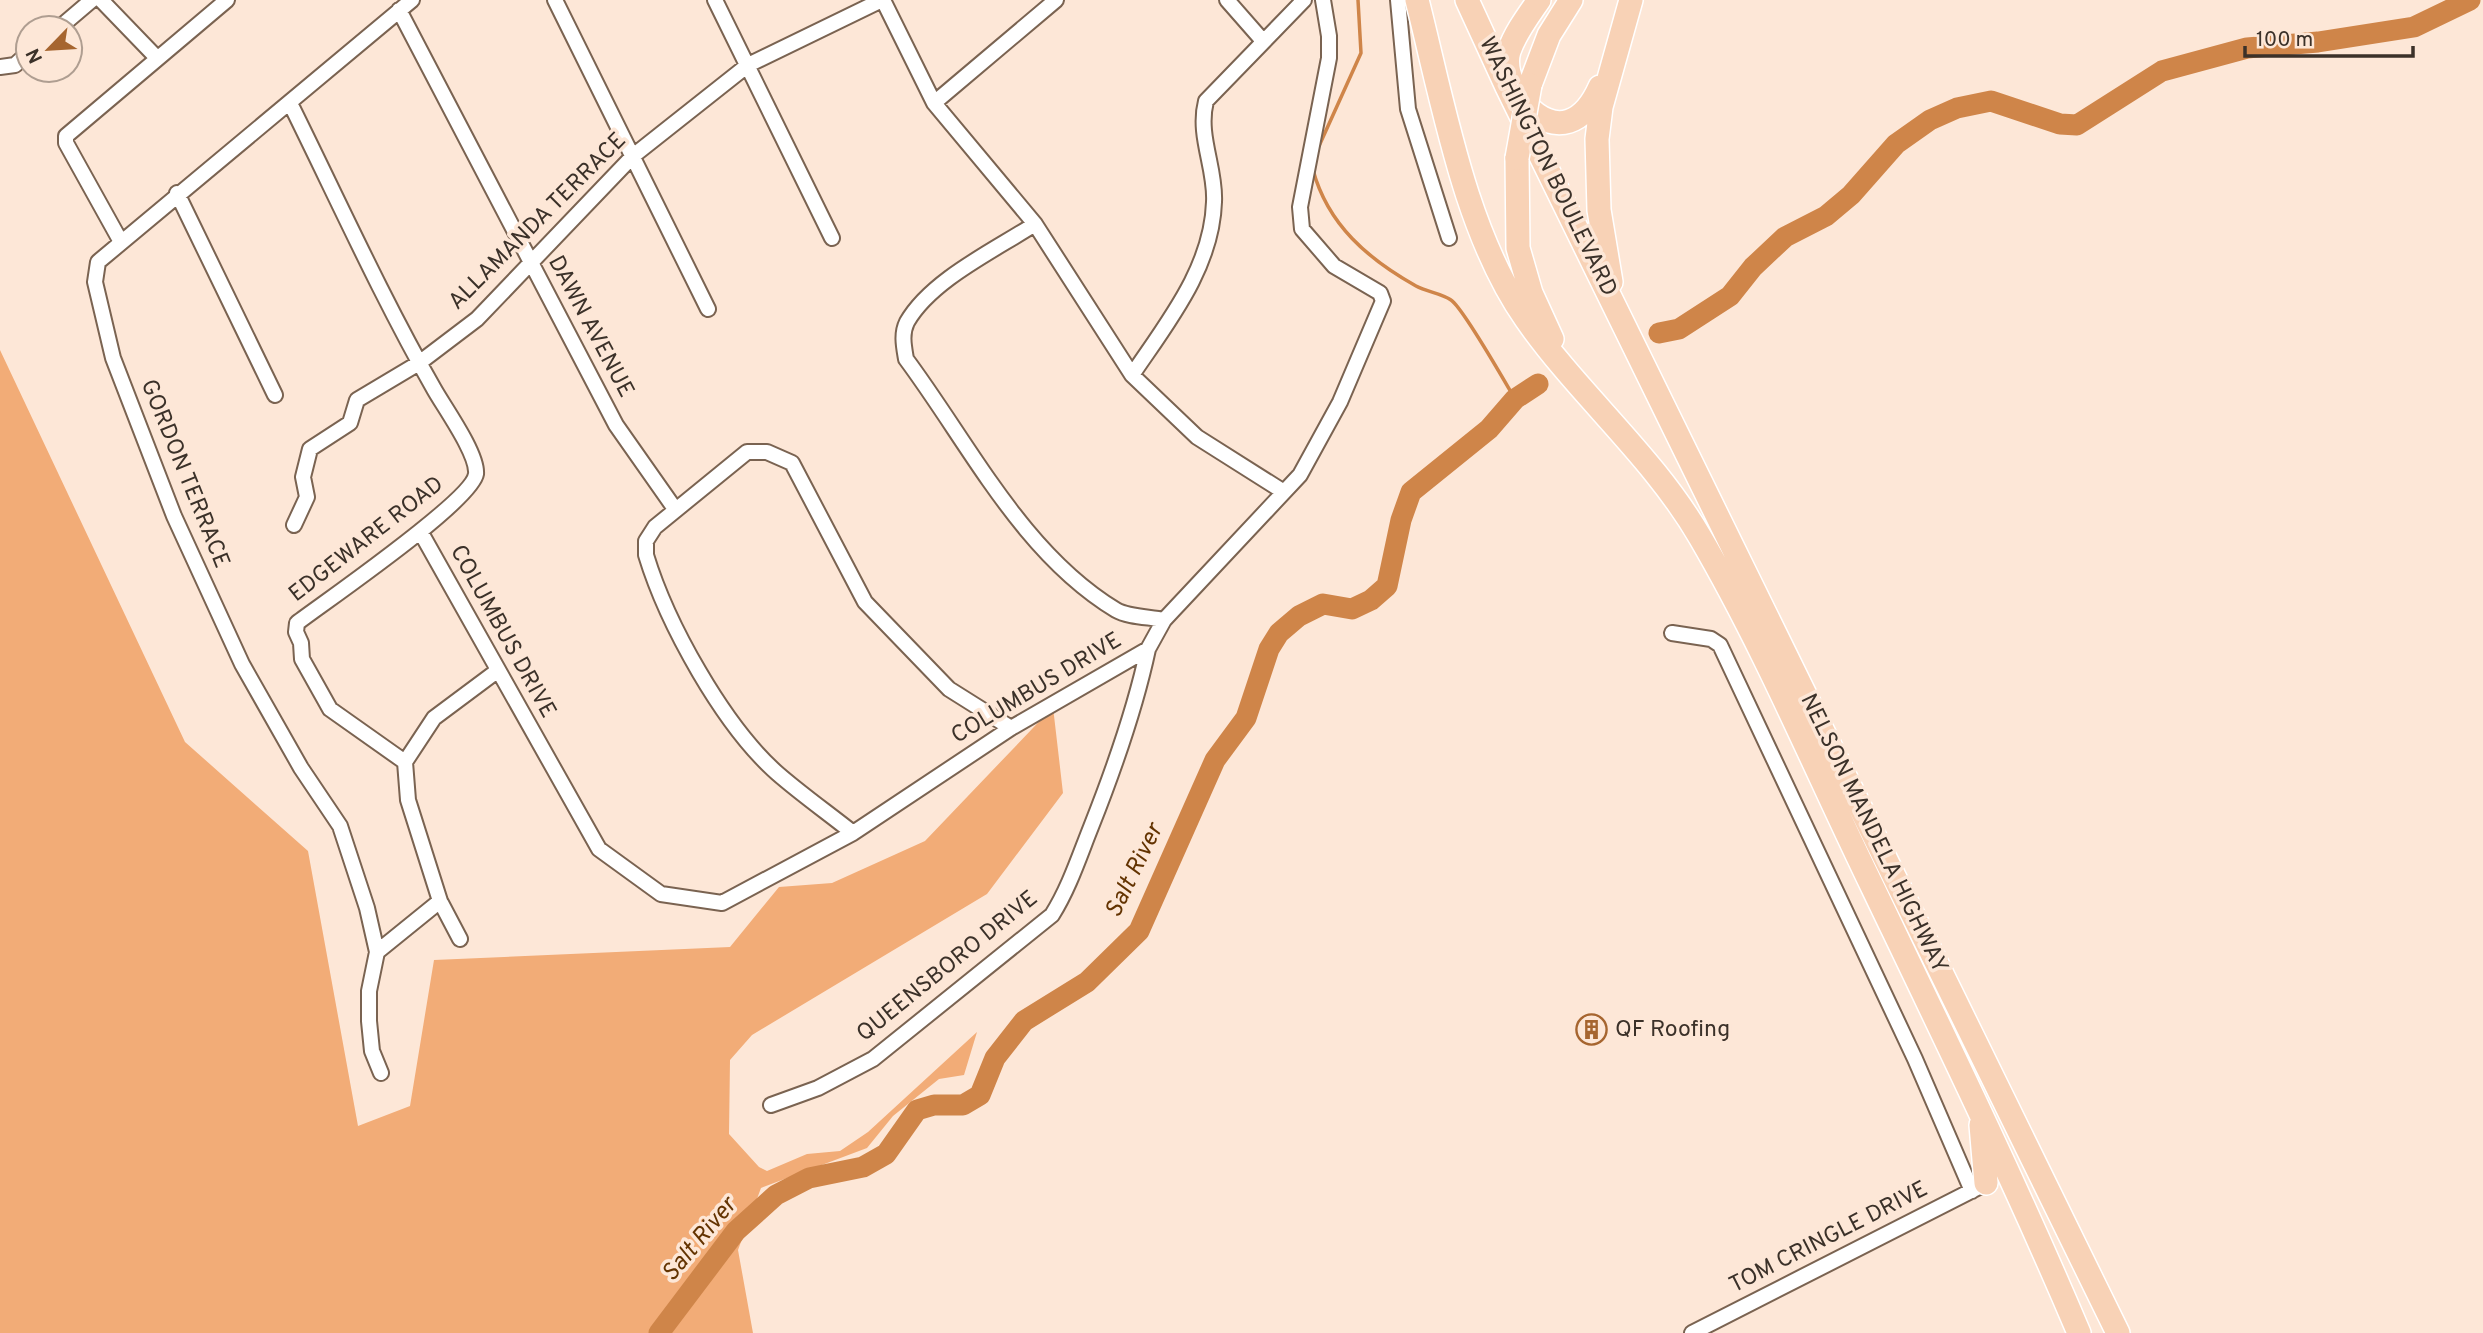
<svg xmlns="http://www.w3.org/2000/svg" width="2483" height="1333" viewBox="0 0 2483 1333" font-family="Overpass,sans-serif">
  <rect width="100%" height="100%" fill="#fde7d7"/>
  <path fill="#f2ac77" d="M0,350l185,392 123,109 50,275 52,-20 24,-146 296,-13 49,-60 53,-4 93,-42 128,-134 10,86 -76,101 -235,141 -22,25 -1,74 30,33 8,4 40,-17 33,-3 28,-19 109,-100 -13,43 -25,4 -46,37 -26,32 -106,40 -23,62 15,83h-753z"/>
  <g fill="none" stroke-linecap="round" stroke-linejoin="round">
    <path stroke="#cf8549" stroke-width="3.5" d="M1319,146l42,-93 -3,-53
      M1313,170c15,55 55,89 103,116 11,6 25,7 35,14 12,8 54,82 64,99"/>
    <path stroke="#cf8549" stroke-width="21" d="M1659,333l20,-4 51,-33 23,-29 32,-30 41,-21 25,-21 45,-51 34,-24 27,-12 34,-7 69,23 17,1 85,-54 85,-23 71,-6 96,-15 56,-27
      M659,1333l77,-102 40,-36 33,-17 54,-11 23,-13 31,-44 17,-5h29l17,-10 15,-37 29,-37 63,-39 52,-51 76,-171 31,-42 23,-69 10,-16 20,-17 24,-12 29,5 19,-9 16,-14 14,-66 10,-28 78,-63 26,-30 23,-15"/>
    <defs>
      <path id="minor" d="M101,0l56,58
        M555,0l153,309
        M715,0l117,238
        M883,0l51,103 101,121 97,151 65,62 87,55
        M1227,0l36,41
        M1398,0l10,109 41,129
        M399,10l217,415 59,84
        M59,28l33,-28
        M0,67l15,-2 13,-12
        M290,103c47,95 91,193 144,286 10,18 44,65 42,85 -4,27 -150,127 -179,149l-1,9 5,11 1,16 28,50 75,53
        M934,103l122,-103
        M177,193l98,202
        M1035,224c-40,26 -104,56 -128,98 -6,12 -3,25 -1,37 64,86 116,194 210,251 12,7 34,7 48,10
        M121,242l-55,-99v-7l161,-136
        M1132,375c35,-52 80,-107 82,-173 2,-34 -17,-66 -8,-101l98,-101
        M294,525l13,-28 -4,-20 7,-28 40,-26 7,-23 62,-37 58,-44 156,-163 115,-91 134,-65
        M420,531l179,318 62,45 61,9 131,-70 158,-105 137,-79 16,-29 136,-145 40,-73 43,-101 -3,-8 -46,-27 -32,-37 -2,-22 29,-149v-22l-6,-36
        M1672,633l39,6 9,6 195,414 57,132
        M853,833c-25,-20 -52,-39 -76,-60 -54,-48 -110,-149 -131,-218v-14l9,-14 92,-75h20l25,11 73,139 84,87 62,39
        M460,939l-20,-38 -32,-101 -3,-38 29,-44 63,-47
        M377,952l63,-51
        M381,1073l-9,-22 -3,-30v-30l8,-39 -10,-44 -27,-82 -39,-58 -59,-104 -68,-148 -61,-158 -18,-76 3,-20 314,-262
        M771,1105l47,-17 55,-29 179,-144c17,-27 27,-58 39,-88 23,-58 44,-117 57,-178
        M1692,1333l287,-146"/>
      <path id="trunk" d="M1417,0c26,102 48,232 109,319 53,76 127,137 174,218 66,113 116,234 173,351 71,148 142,294 206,445
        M1467,0l40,87 611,1246
        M1539,0c-11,16 -24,33 -30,51 -12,40 55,117 91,36
        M1530,85l19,-50 22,-35
        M1517,158l1,90 13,45 21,46
        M1611,282l-12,-72 -2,-71 4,-32 30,-107
        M1981,1125l5,58"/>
    </defs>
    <use href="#minor" stroke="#7a6351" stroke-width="18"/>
    <use href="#trunk" stroke="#fff" stroke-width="26"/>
    <use href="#minor" stroke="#fff" stroke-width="14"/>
    <use href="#trunk" stroke="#f8d2b6" stroke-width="23"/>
    <defs>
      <path id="trunk-bridge" d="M1517,158l13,-73"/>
    </defs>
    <use href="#trunk-bridge" stroke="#fff" stroke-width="26" stroke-linecap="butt"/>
    <use href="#trunk-bridge" stroke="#f8d2b6" stroke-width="23"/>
  </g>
  <defs>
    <symbol id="building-ring" viewBox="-11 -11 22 22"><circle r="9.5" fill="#fde7d7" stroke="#a6652f" stroke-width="1.5"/><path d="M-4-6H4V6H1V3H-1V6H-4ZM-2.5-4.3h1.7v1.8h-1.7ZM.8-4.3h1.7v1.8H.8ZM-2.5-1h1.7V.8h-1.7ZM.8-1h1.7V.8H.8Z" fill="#a6652f"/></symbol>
  </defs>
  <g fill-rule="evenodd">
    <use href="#building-ring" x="1574" y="1012" width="35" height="35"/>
  </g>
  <g text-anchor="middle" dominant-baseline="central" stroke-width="7" stroke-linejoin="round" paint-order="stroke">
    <g font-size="23" fill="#3b3129" stroke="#fde7d7">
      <text transform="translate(1547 167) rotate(64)">WASHINGTON BOULEVARD</text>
      <text transform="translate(538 222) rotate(-45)">ALLAMANDA TERRACE</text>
      <text transform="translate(590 327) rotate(62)">DAWN AVENUE</text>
      <text transform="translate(184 474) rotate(68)">GORDON TERRACE</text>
      <text transform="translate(367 540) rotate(-38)">EDGEWARE ROAD</text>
      <text transform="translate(502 632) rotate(61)">COLUMBUS DRIVE</text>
      <text transform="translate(1037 689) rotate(-31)">COLUMBUS DRIVE</text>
      <text transform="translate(1873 834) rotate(64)">NELSON MANDELA HIGHWAY</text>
      <text transform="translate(948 967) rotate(-39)">QUEENSBORO DRIVE</text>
      <text transform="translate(1829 1238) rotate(-27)">TOM CRINGLE DRIVE</text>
    </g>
    <g font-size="23" fill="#3b3129" stroke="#fde7d7" text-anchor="start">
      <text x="1615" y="1030">QF Roofing</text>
    </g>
    <g font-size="24" font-style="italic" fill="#633301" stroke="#fde7d7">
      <text transform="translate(1135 871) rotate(-64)">Salt River</text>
      <text transform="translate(700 1240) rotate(-50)">Salt River</text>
    </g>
  </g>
  <g transform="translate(49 49) rotate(245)"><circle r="33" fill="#fde7d7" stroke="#af9e91" stroke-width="2"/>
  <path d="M0-5L12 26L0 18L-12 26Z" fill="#a6652f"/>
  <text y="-10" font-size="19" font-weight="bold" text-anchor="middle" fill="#3b3129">N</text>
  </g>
  <path d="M2245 46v10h168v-10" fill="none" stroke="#3b3129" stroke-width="3.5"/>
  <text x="2256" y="46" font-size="21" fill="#3b3129" stroke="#fde7d7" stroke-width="5" paint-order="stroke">100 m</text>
</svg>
